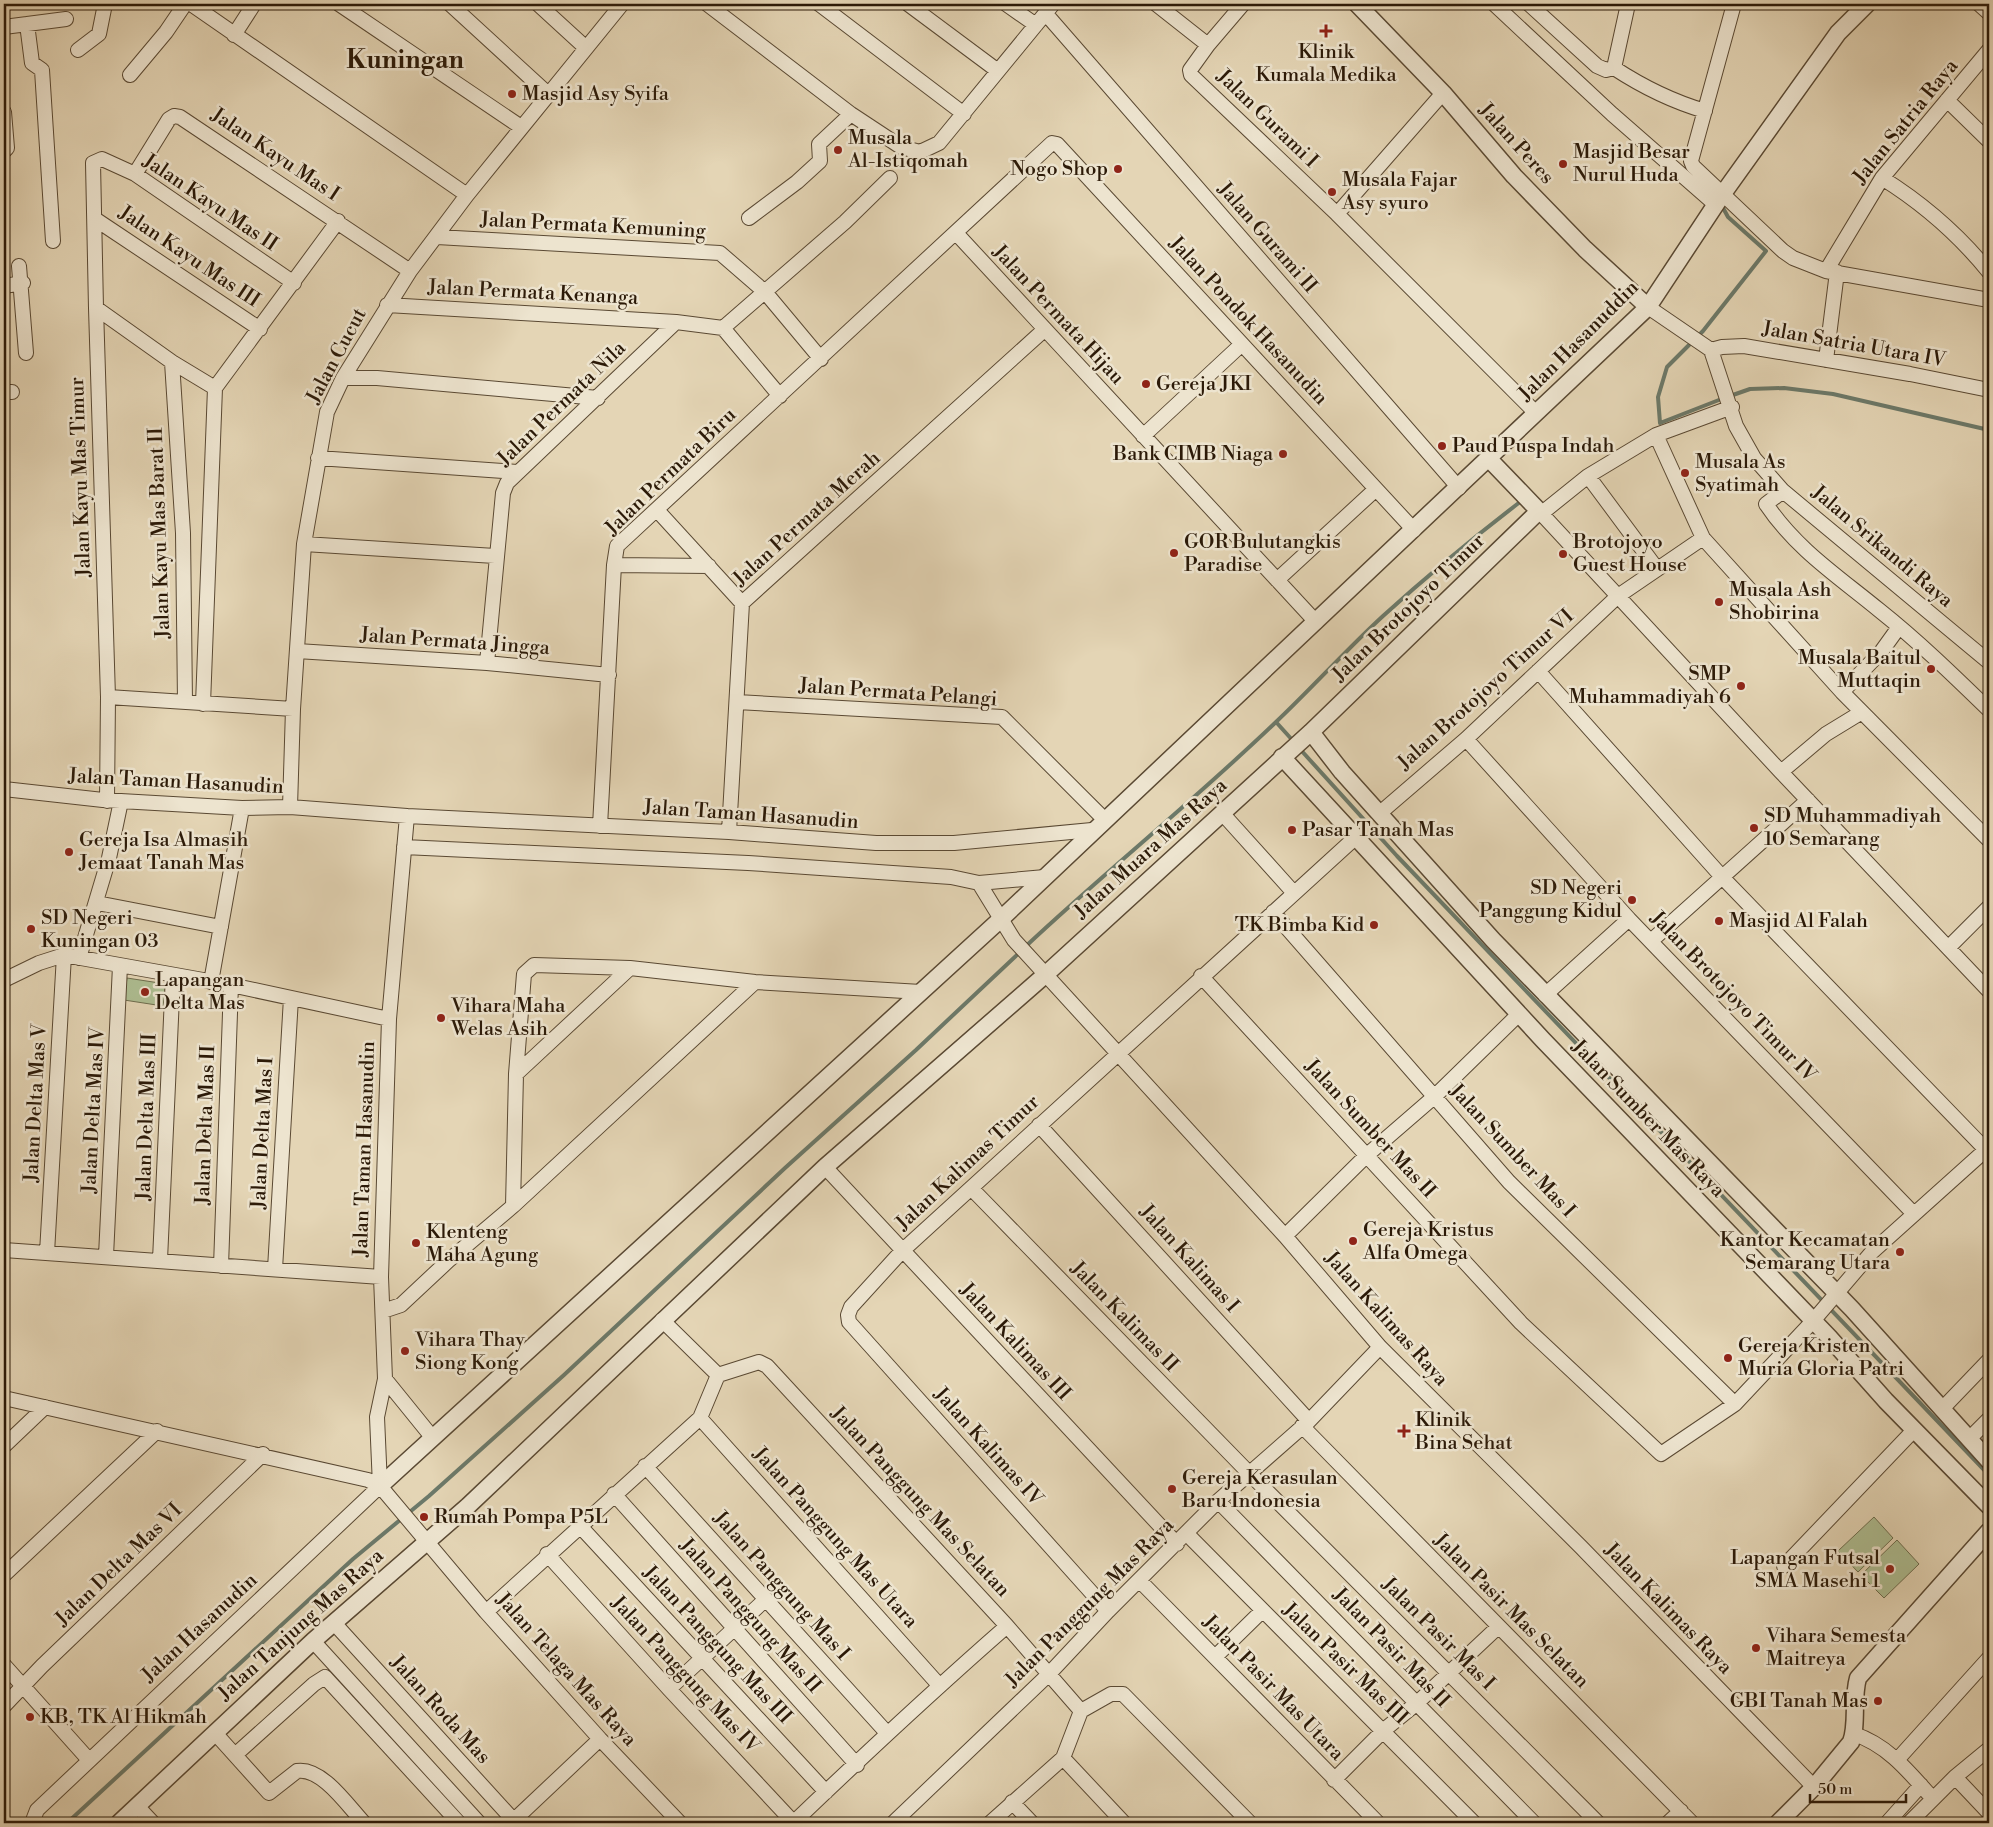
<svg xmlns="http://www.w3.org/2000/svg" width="1993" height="1827" viewBox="0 0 1993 1827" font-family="'Libre Bodoni',serif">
  <rect width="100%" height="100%" fill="#e4d5b5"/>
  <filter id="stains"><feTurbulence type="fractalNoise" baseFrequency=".004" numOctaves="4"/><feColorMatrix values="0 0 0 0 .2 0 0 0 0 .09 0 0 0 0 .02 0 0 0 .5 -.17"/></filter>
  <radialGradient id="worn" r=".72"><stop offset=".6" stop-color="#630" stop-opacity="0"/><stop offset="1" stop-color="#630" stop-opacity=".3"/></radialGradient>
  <path fill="#aebe92" stroke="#6d6c4d" d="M127,978l39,6 -3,22 -39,-6z
    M1874,1517l19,21 -35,34 -20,-21z
    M1897,1540l22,24 -35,34 -23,-23z"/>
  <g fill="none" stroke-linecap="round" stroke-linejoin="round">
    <path stroke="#6c7969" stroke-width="4" d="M1722,206l6,11 38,34 -63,80 -36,36 -9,30 2,26 64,-25
      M1730,396l20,-7 34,-1 49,6 156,36
      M1276,722l19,21
      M1299,748l98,108 592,619
      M1025,947c82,-77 170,-147 251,-225 36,-34 70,-72 107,-106 44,-40 90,-78 137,-114
      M67,1823l286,-264 76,-63 135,-121 221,-207 131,-118 104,-98"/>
    <defs>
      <path id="minor" d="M191,4l276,191
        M339,4l182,123
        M450,4l98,90
        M538,4l48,44
        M707,4l144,110 50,33 19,5 19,-9 114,-139
        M819,4l145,110
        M908,4l90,67
        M1006,4l30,21
        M1156,4l52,41 -18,25 1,5 146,139 199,199
        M1494,4l118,110 104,91
        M1529,4l68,62 9,4 8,-2
        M1734,4l-43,157 2,5 90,85 10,7 33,13 163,29
        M1979,4l10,9
        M1046,14l413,474
        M27,24l5,39 10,7 11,171
        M4,27l62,-8
        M234,35l20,-31
        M1208,45l35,-41
        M78,50l21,-16 6,-30
        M1614,68c29,19 57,33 91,43
        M1614,68l14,-64
        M130,75l36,-43 19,-28
        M1947,100l42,41
        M4,112l3,36 -3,3
        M135,174l34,-55 5,-3 6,1 230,154
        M1882,178c40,25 77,57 107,94
        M1337,214l106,-121
        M749,218l48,-36 23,-21 -1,-17 32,-30
        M95,219l165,110
        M956,233l360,389
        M437,237l283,16 45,39 56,67
        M19,266l7,87
        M1826,271l56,-93 107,-128
        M4,286l19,-3
        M387,305l289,17
        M1648,307l63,43 25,76 18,32 29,33 206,171
        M96,308l76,54 43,26
        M723,328l122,-106 45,-44
        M1711,350l11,-3 22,-1 166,28 79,16
        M1826,360l11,-88
        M172,362l11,171 2,169
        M343,378h34l221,20
        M215,388l123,-167
        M4,392h8
        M1656,435l47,103
        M1143,436l99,-92
        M318,458l199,14
        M1588,476l68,-41 76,-28
        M1783,491l-17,13c30,45 73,73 113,106 39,31 75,66 110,100
        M657,510l85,93
        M1539,511l242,261 208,219
        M1542,513l46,-37 69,93
        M304,544l191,12
        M614,565l95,1
        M1277,580l99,-91
        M297,651l190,12 122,12
        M487,663l16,-170 4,-10 169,-161 47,6 57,68
        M1538,671l185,207 266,275
        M1842,692l39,-40 18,-25
        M108,697l185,12
        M737,702l265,15 103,103
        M203,704l12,-316
        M1466,739l163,180 285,295
        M1781,772l45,-38 36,-22
        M4,789l99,11 139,8 48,-1 117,9 322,16 147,11h78l138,-13
        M107,801l1,-104 -12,-389 -3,-145 9,-4 33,15 159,109
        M290,807l3,-98 11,-165 23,-132 16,-34 67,-107 57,-76 155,-191
        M1222,813l72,80
        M1380,813l86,-74 152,-143 85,-58 139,154 147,148
        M407,816l-18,203 -8,258 4,102 47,58
        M600,826l14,-261 3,-19 435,-403 5,1 357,386
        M729,832l13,-229 302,-273
        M404,847l344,16 203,14 28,6 66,-6
        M979,883l35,57 271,296 95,111 201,200 233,240
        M97,903l124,24
        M1273,912l236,270 226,222
        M1651,941l157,-141
        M1949,947l40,-40
        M79,958l30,-100 12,-57
        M1201,976l320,347 140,131 74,-50 78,-83 59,-69 117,-105
        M4,980l35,-17 25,-8 167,30 158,34
        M211,982l31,-174
        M1545,995l84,-76
        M516,1074l114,-106
        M1039,1125l270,296
        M825,1167l352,377
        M971,1188l278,285 349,350
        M513,1206l3,-132 8,-100 10,-9 96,3 125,14 166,10
        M1285,1236l82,-81 67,-58 85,-83
        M4,1250l377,27
        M47,1253l17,-298
        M106,1256l14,-290
        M160,1260l13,-285
        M221,1266l10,-281
        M275,1269l16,-271
        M383,1311l18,-6 47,-44 65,-55 242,-224
        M662,1320l56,55
        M4,1398l364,82 12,6 106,126 114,127 80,84
        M1942,1409l47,-49
        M700,1418l239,267
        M1302,1426l390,397
        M1969,1439l20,-20
        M4,1446l41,-39
        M645,1466l242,267
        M380,1486l-3,-69 8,-38
        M614,1494l243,271
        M1218,1501l316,322
        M579,1525l247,267
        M1187,1534l287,289
        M547,1554l122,135 125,134
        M1784,1566l130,-136
        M4,1575l153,-144
        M1139,1580l239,243
        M1108,1611l-259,-289 -1,-7 3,-8 51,-56 454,-414
        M486,1612l214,-194 18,-43 41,-13 8,4 240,260 74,85 30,-17h12l127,129
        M334,1623l182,200
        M313,1641l166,182
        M1215,1657l47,-46
        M4,1665l85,95
        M669,1689l97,-90
        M4,1706l38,-40 221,-212
        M1081,1711l-18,47 61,65
        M215,1733l54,60 28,-22c25,-4 51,35 67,52
        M1854,1734c34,11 56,39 79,65
        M235,1755l79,-71 11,-7 134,146
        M1897,1760l92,-102
        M1955,1777l34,36
        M1334,1780l50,-50 33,-27 81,-76
        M1012,1802l20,21
        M137,1806l16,17
        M32,1823l5,-13 343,-324
        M511,1823l89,-84
        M793,1823c70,-67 141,-133 214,-197
        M893,1823l155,-148 60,-64 110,-110 91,-80 71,-74
        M990,1823l73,-65
        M1668,1823l13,-12
        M1887,1823l34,-38
        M1909,1823l46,-46 34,-28"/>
      <path id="tertiary" d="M1357,4l86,89 71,83 71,73 63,58
        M1311,732l31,40 151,168 359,369 137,152
        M1282,757l261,283 286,297 57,64 103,105
        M380,1486l622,-568 646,-611 74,-112 116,-162 29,-29
        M119,1823l194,-182 155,-135 357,-339 220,-192 266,-243 228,-221 -50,-52
        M1778,1823l36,-36 37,-45c7,-18 1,-43 7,-64l131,-147"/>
    </defs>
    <use href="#minor" stroke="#5a4933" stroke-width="16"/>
    <use href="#tertiary" stroke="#5a4933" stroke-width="19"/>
    <use href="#minor" stroke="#ede4cf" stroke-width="14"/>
    <use href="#tertiary" stroke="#ede4cf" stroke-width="16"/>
  </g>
  <g fill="#8f2418" stroke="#ede4cf" stroke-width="2">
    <path d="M1323.5 23.5h5v5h5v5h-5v5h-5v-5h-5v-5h5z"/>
    <circle cx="512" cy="94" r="5"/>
    <circle cx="838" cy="150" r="5"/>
    <circle cx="1563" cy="164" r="5"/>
    <circle cx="1118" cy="169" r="5"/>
    <circle cx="1332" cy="192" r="5"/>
    <circle cx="1146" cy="384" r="5"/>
    <circle cx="1442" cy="446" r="5"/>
    <circle cx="1283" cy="454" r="5"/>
    <circle cx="1685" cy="473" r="5"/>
    <circle cx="1174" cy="553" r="5"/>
    <circle cx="1563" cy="554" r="5"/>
    <circle cx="1719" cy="602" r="5"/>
    <circle cx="1931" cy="669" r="5"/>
    <circle cx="1741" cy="686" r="5"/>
    <circle cx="1754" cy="828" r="5"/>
    <circle cx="1292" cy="830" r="5"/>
    <circle cx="69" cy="852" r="5"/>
    <circle cx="1632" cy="900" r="5"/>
    <circle cx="1719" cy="921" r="5"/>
    <circle cx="1374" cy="925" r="5"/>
    <circle cx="31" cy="929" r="5"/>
    <circle cx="145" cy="992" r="5"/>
    <circle cx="441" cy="1018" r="5"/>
    <circle cx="1353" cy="1241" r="5"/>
    <circle cx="416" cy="1243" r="5"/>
    <circle cx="1900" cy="1252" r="5"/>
    <circle cx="405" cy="1351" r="5"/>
    <circle cx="1728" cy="1358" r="5"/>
    <path d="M1401.5 1423.5h5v5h5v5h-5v5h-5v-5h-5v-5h5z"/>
    <circle cx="1172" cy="1489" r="5"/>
    <circle cx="424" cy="1517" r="5"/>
    <circle cx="1890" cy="1569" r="5"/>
    <circle cx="1756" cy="1648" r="5"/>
    <circle cx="1878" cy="1701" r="5"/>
    <circle cx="30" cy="1717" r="5"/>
  </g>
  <g text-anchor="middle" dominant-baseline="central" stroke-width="5" stroke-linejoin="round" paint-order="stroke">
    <g font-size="20" fill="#2c1a08" stroke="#ede4cf" text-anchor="start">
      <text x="1326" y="52" text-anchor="middle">Klinik<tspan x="1326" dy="23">Kumala Medika</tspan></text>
      <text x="522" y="94">Masjid Asy Syifa</text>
      <text x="848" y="138">Musala<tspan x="848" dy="23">Al-Istiqomah</tspan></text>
      <text x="1573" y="152">Masjid Besar<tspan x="1573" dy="23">Nurul Huda</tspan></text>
      <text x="1108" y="169" text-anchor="end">Nogo Shop</text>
      <text x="1342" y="180">Musala Fajar<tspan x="1342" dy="23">Asy syuro</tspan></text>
      <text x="1156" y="384">Gereja JKI</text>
      <text x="1452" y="446">Paud Puspa Indah</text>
      <text x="1273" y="454" text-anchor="end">Bank CIMB Niaga</text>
      <text x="1695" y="462">Musala As<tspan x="1695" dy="23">Syatimah</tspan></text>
      <text x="1184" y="542">GOR Bulutangkis<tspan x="1184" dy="23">Paradise</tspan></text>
      <text x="1573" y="542">Brotojoyo<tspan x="1573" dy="23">Guest House</tspan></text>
      <text x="1729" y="590">Musala Ash<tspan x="1729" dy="23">Shobirina</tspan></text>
      <text x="1921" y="658" text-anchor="end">Musala Baitul<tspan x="1921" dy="23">Muttaqin</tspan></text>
      <text x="1731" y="674" text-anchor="end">SMP<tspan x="1731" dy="23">Muhammadiyah 6</tspan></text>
      <text x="1764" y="816">SD Muhammadiyah<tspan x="1764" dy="23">10 Semarang</tspan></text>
      <text x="1302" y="830">Pasar Tanah Mas</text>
      <text x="79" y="840">Gereja Isa Almasih<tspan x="79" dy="23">Jemaat Tanah Mas</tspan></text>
      <text x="1622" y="888" text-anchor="end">SD Negeri<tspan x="1622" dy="23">Panggung Kidul</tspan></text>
      <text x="41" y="918">SD Negeri<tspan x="41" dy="23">Kuningan 03</tspan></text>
      <text x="1729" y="921">Masjid Al Falah</text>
      <text x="1364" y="925" text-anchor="end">TK Bimba Kid</text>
      <text x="155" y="980">Lapangan<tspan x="155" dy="23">Delta Mas</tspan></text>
      <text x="451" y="1006">Vihara Maha<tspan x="451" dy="23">Welas Asih</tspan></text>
      <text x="1363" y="1230">Gereja Kristus<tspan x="1363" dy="23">Alfa Omega</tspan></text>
      <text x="426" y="1232">Klenteng<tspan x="426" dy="23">Maha Agung</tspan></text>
      <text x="1890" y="1240" text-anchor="end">Kantor Kecamatan<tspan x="1890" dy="23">Semarang Utara</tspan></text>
      <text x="415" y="1340">Vihara Thay<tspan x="415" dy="23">Siong Kong</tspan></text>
      <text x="1738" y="1346">Gereja Kristen<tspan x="1738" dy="23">Muria Gloria Patri</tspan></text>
      <text x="1415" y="1420">Klinik<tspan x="1415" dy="23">Bina Sehat</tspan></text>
      <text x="1182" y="1478">Gereja Kerasulan<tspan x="1182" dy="23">Baru Indonesia</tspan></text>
      <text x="434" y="1517">Rumah Pompa P5L</text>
      <text x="1880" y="1558" text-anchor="end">Lapangan Futsal<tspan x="1880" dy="23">SMA Masehi 1</tspan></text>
      <text x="1766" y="1636">Vihara Semesta<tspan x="1766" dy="23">Maitreya</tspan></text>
      <text x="1868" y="1701" text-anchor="end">GBI Tanah Mas</text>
      <text x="40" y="1717">KB, TK Al Hikmah</text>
    </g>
    <g font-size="20" fill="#2c1a08" stroke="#ede4cf">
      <text transform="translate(1267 119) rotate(44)">Jalan Gurami I</text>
      <text transform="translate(1906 122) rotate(-51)">Jalan Satria Raya</text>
      <text transform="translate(1516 144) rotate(48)">Jalan Peres</text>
      <text transform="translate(275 155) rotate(34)">Jalan Kayu Mas I</text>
      <text transform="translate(210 203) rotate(34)">Jalan Kayu Mas II</text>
      <text transform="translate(593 226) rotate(3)">Jalan Permata Kemuning</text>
      <text transform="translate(1267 238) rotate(49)">Jalan Gurami II</text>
      <text transform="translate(189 257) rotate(34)">Jalan Kayu Mas III</text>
      <text transform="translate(533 293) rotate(3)">Jalan Permata Kenanga</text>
      <text transform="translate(1058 315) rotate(47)">Jalan Permata Hijau</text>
      <text transform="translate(1248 321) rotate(47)">Jalan Pondok Hasanudin</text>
      <text transform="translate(1579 341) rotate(-45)">Jalan Hasanuddin</text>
      <text transform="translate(1854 345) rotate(10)">Jalan Satria Utara IV</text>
      <text transform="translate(337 356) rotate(-62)">Jalan Cucut</text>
      <text transform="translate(562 404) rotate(-44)">Jalan Permata Nila</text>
      <text transform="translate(671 472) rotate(-44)">Jalan Permata Biru</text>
      <text transform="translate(81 477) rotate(-92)">Jalan Kayu Mas Timur</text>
      <text transform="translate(807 519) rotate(-42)">Jalan Permata Merah</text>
      <text transform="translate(160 533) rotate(-92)">Jalan Kayu Mas Barat II</text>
      <text transform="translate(1882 547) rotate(40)">Jalan Srikandi Raya</text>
      <text transform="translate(1409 608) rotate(-44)">Jalan Brotojoyo Timur</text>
      <text transform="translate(455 642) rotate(4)">Jalan Permata Jingga</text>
      <text transform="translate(1486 690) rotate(-42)">Jalan Brotojoyo Timur VI</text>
      <text transform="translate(898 693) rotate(4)">Jalan Permata Pelangi</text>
      <text transform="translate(176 782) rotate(3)">Jalan Taman Hasanudin</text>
      <text transform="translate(751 815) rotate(4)">Jalan Taman Hasanudin</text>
      <text transform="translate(1151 849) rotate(-42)">Jalan Muara Mas Raya</text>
      <text transform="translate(1733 997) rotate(46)">Jalan Brotojoyo Timur IV</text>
      <text transform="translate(36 1103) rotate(-87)">Jalan Delta Mas V</text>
      <text transform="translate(94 1110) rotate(-87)">Jalan Delta Mas IV</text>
      <text transform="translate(147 1117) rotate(-88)">Jalan Delta Mas III</text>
      <text transform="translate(1648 1119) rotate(46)">Jalan Sumber Mas Raya</text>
      <text transform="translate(206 1125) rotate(-88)">Jalan Delta Mas II</text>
      <text transform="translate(1370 1129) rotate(47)">Jalan Sumber Mas II</text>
      <text transform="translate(263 1133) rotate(-87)">Jalan Delta Mas I</text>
      <text transform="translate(365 1149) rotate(-88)">Jalan Taman Hasanudin</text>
      <text transform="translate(1512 1151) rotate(47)">Jalan Sumber Mas I</text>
      <text transform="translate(968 1163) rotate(-43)">Jalan Kalimas Timur</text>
      <text transform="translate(1189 1259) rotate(48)">Jalan Kalimas I</text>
      <text transform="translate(1124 1317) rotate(46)">Jalan Kalimas II</text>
      <text transform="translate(1386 1319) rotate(48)">Jalan Kalimas Raya</text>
      <text transform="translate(1015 1342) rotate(47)">Jalan Kalimas III</text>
      <text transform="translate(988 1447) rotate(48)">Jalan Kalimas IV</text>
      <text transform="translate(920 1502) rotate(47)">Jalan Panggung Mas Selatan</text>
      <text transform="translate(835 1538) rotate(48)">Jalan Panggung Mas Utara</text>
      <text transform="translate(119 1565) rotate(-44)">Jalan Delta Mas VI</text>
      <text transform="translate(781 1586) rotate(48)">Jalan Panggung Mas I</text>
      <text transform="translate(1090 1603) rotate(-45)">Jalan Panggung Mas Raya</text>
      <text transform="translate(1668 1609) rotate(46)">Jalan Kalimas Raya</text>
      <text transform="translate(1511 1611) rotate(45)">Jalan Pasir Mas Selatan</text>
      <text transform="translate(750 1616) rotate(48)">Jalan Panggung Mas II</text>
      <text transform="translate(301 1625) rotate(-42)">Jalan Tanjung Mas Raya</text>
      <text transform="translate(200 1628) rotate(-43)">Jalan Hasanudin</text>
      <text transform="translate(1438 1634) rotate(45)">Jalan Pasir Mas I</text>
      <text transform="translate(717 1645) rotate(47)">Jalan Panggung Mas III</text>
      <text transform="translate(1391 1648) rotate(46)">Jalan Pasir Mas II</text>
      <text transform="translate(1345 1664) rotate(44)">Jalan Pasir Mas III</text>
      <text transform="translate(566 1670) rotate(48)">Jalan Telaga Mas Raya</text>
      <text transform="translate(685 1675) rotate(47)">Jalan Panggung Mas IV</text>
      <text transform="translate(1273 1688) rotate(46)">Jalan Pasir Mas Utara</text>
      <text transform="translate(440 1710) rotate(48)">Jalan Roda Mas</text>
    </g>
    <g font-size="25" font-weight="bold" fill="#2c1a08" stroke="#ede4cf">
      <text x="405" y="60">Kuningan</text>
    </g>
  </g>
  <rect width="1993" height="1827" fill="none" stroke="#e4d5b5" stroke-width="20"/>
  <rect x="5" y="5" width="1983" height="1817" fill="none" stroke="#2c1a08" stroke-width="2.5"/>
  <rect x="10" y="10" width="1973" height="1807" fill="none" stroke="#2c1a08"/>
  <path d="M1810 1794v8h96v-8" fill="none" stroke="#2c1a08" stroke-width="2.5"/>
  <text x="1818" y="1794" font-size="15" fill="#2c1a08" stroke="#ede4cf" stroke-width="4" paint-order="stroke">50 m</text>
  <rect width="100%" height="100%" filter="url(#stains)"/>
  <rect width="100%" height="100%" fill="url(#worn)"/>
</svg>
